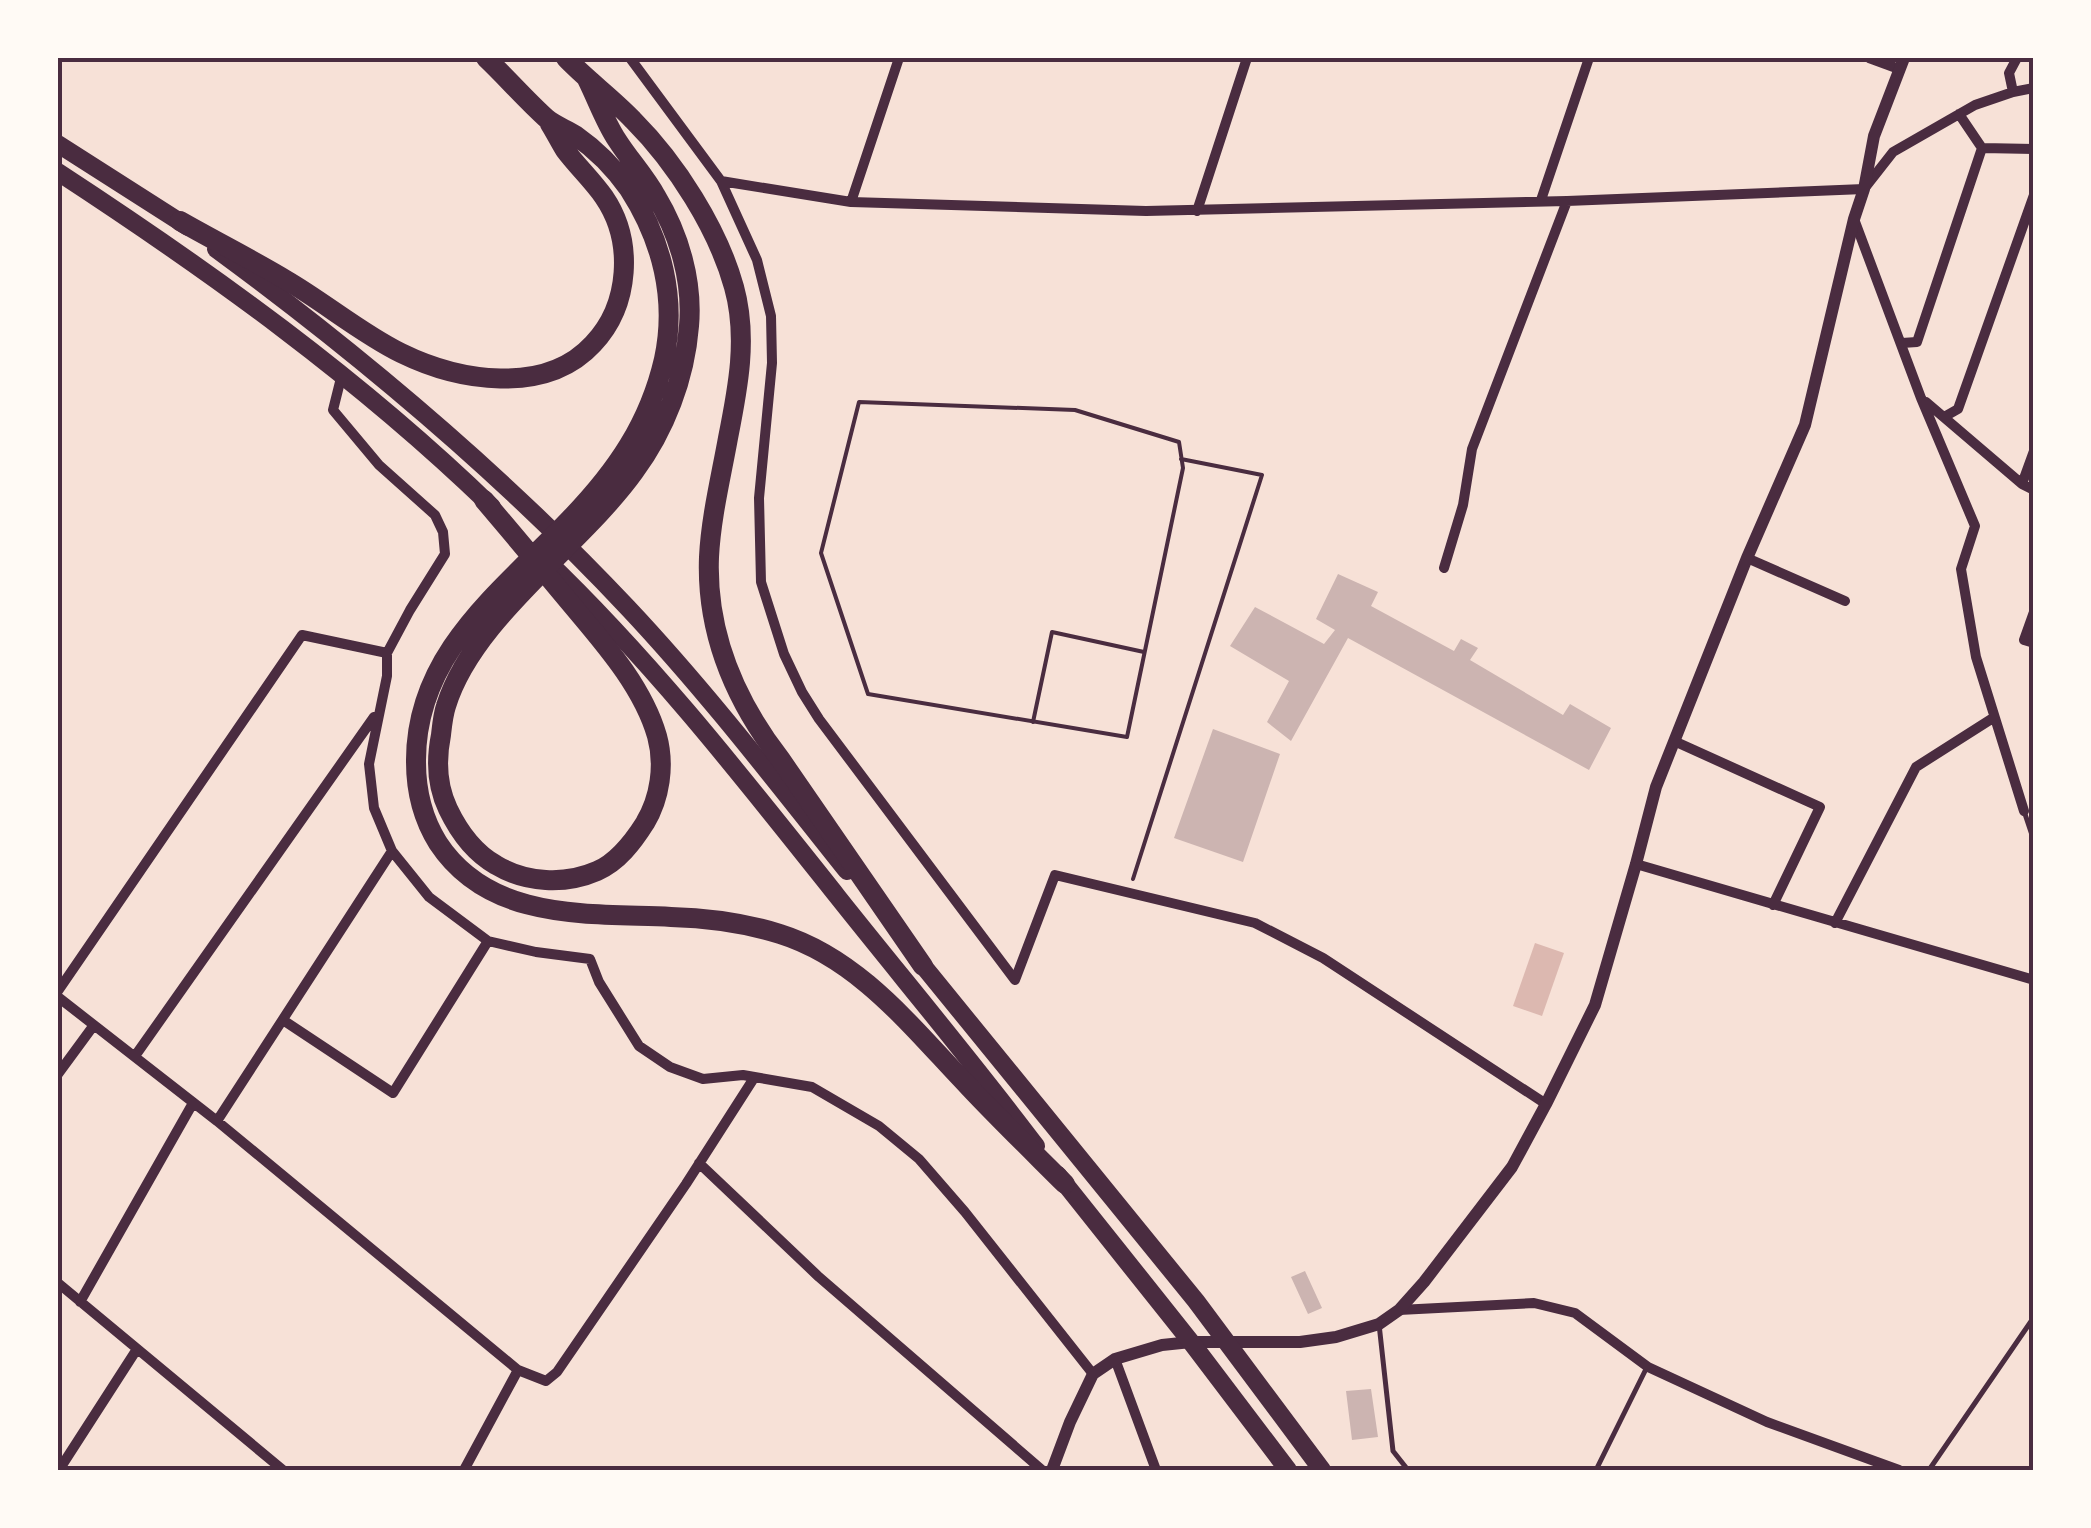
<svg xmlns="http://www.w3.org/2000/svg" width="2091" height="1528" viewBox="0 0 2091 1528" font-family="Spectral,serif">
  <rect width="100%" height="100%" fill="#f7e1d7"/>
  <path fill="#dcb8b0" d="M1535,943l29,10 -22,63 -29,-10z"/>
  <path fill="#ccb4b1" d="M1338,574l40,18 -7,14 83,45 7,-12 17,9 -8,12 93,55 7,-11 41,24 -22,42 -241,-132 -57,103 -24,-19 22,-41 -59,-35 25,-39 69,37 11,-14 -19,-11z
    M1213,729l67,25 -37,108 -69,-24z
    M1305,1271l17,37 -14,6 -17,-37z
    M1371,1389l7,48 -26,3 -6,-49z"/>
  <g fill="none" stroke-linecap="round" stroke-linejoin="round">
    <path stroke="#4a2c40" stroke-width="4" d="M859,402l216,8 104,32 4,26 -56,269 -259,-43 -47,-141z
      M1033,722l19,-90 92,20
      M1133,879l129,-404 -81,-16"/>
    <path stroke="#4a2c40" stroke-width="5" d="M2024,811l10,30
      M1379,1324l14,127 15,19
      M1596,1470l50,-101
      M1929,1470l105,-153"/>
    <path stroke="#4a2c40" stroke-width="10" d="M630,58l91,123 36,79 14,56 1,47 -13,135 2,84 23,72 18,38 17,27 196,261 40,-105 200,48 68,35 223,146
      M1869,58l30,11
      M2013,92l-4,-19 8,-15
      M1959,114l23,34 52,1
      M721,181l130,21 295,9 421,-10 297,-12 29,-37 82,-47 38,-13 21,-4
      M1541,200l48,-142
      M851,202l48,-144
      M1197,211l50,-153
      M1854,219l67,179 54,128 -14,43 15,88 48,154
      M1902,343l15,-1 65,-194
      M342,374l-9,36 46,55 56,50 8,17 2,22 -35,56 -23,43v23l-18,88 5,44 18,43 37,46 59,44 48,11 54,7 9,23 40,64 31,21 33,12 40,-4 69,12 67,39 40,33 46,53 128,162
      M1926,402l96,82 12,6
      M1944,417l14,-8 76,-214
      M2022,484l12,-33
      M1747,558l98,43
      M1444,568l19,-63 9,-56 95,-248
      M2034,612l-10,28 10,3
      M1674,741l146,66 -47,98
      M1636,864l398,116
      M1835,923l81,-156 77,-49
      M58,991l244,-356 85,18
      M58,997l159,124 301,249 28,11 11,-9 129,-188 68,-106
      M283,1020l110,73 95,-152
      M135,1056l239,-339
      M58,1074l36,-49
      M217,1121l175,-270
      M699,1163l120,114 223,193
      M58,1283l225,187
      M80,1302l113,-199
      M1399,1310l135,-7 41,10 73,54 119,55 132,48
      M1115,1359l41,111
      M59,1470l78,-121
      M464,1470l54,-100"/>
    <path stroke="#4a2c40" stroke-width="12" d="M1052,1470l18,-48 23,-48 22,-15 47,-14 29,-3h109l36,-5 43,-13 20,-14 25,-28 88,-115 34,-63 49,-99 41,-141 20,-77 91,-229 58,-133 49,-206 10,-30 10,-53 30,-78"/>
    <path stroke="#4a2c40" stroke-width="18" d="M58,144l130,83
      M58,172c153,100 302,207 434,335
      M216,249c147,108 287,226 412,359 78,83 148,174 219,263
      M543,557c108,103 201,222 294,339 66,83 135,165 199,250
      M916,957l280,344 126,169
      M1058,1175l133,167 97,128"/>
    <path stroke="#4a2c40" stroke-width="20" d="M486,58c20,19 39,41 60,60 8,7 19,11 29,17 20,14 40,34 54,54 33,51 48,110 35,170 -15,65 -48,112 -93,159 -68,72 -156,134 -155,244 0,28 7,57 22,81 52,79 151,70 233,74 36,1 74,6 109,17 80,25 133,95 189,153 31,33 64,65 96,97
      M566,58c21,22 46,40 67,62 43,43 85,109 101,167 14,50 4,101 -6,151 -7,39 -17,79 -19,119 -3,76 27,145 72,203l142,206
      M180,221c35,20 71,38 106,59 38,22 76,54 115,73 57,28 144,43 192,-9 37,-39 41,-103 11,-147 -12,-17 -27,-31 -39,-47 -5,-8 -10,-18 -15,-26
      M484,500c28,33 55,65 82,98 34,41 76,86 91,138 8,29 3,62 -12,87 -12,19 -27,39 -48,48 -32,14 -71,12 -101,-6 -23,-13 -37,-33 -48,-56 -11,-23 -12,-49 -7,-74 1,-9 2,-20 5,-29 27,-88 134,-159 188,-234 31,-42 51,-94 55,-146 4,-45 -10,-92 -33,-130 -11,-20 -27,-37 -39,-56 -12,-18 -20,-41 -30,-61"/>
  </g>
  <rect width="2091" height="1528" fill="none" stroke="#fffaf5" stroke-width="120"/>
  <rect x="60" y="60" width="1971" height="1408" fill="none" stroke="#4a2c40" stroke-width="4"/>
</svg>
